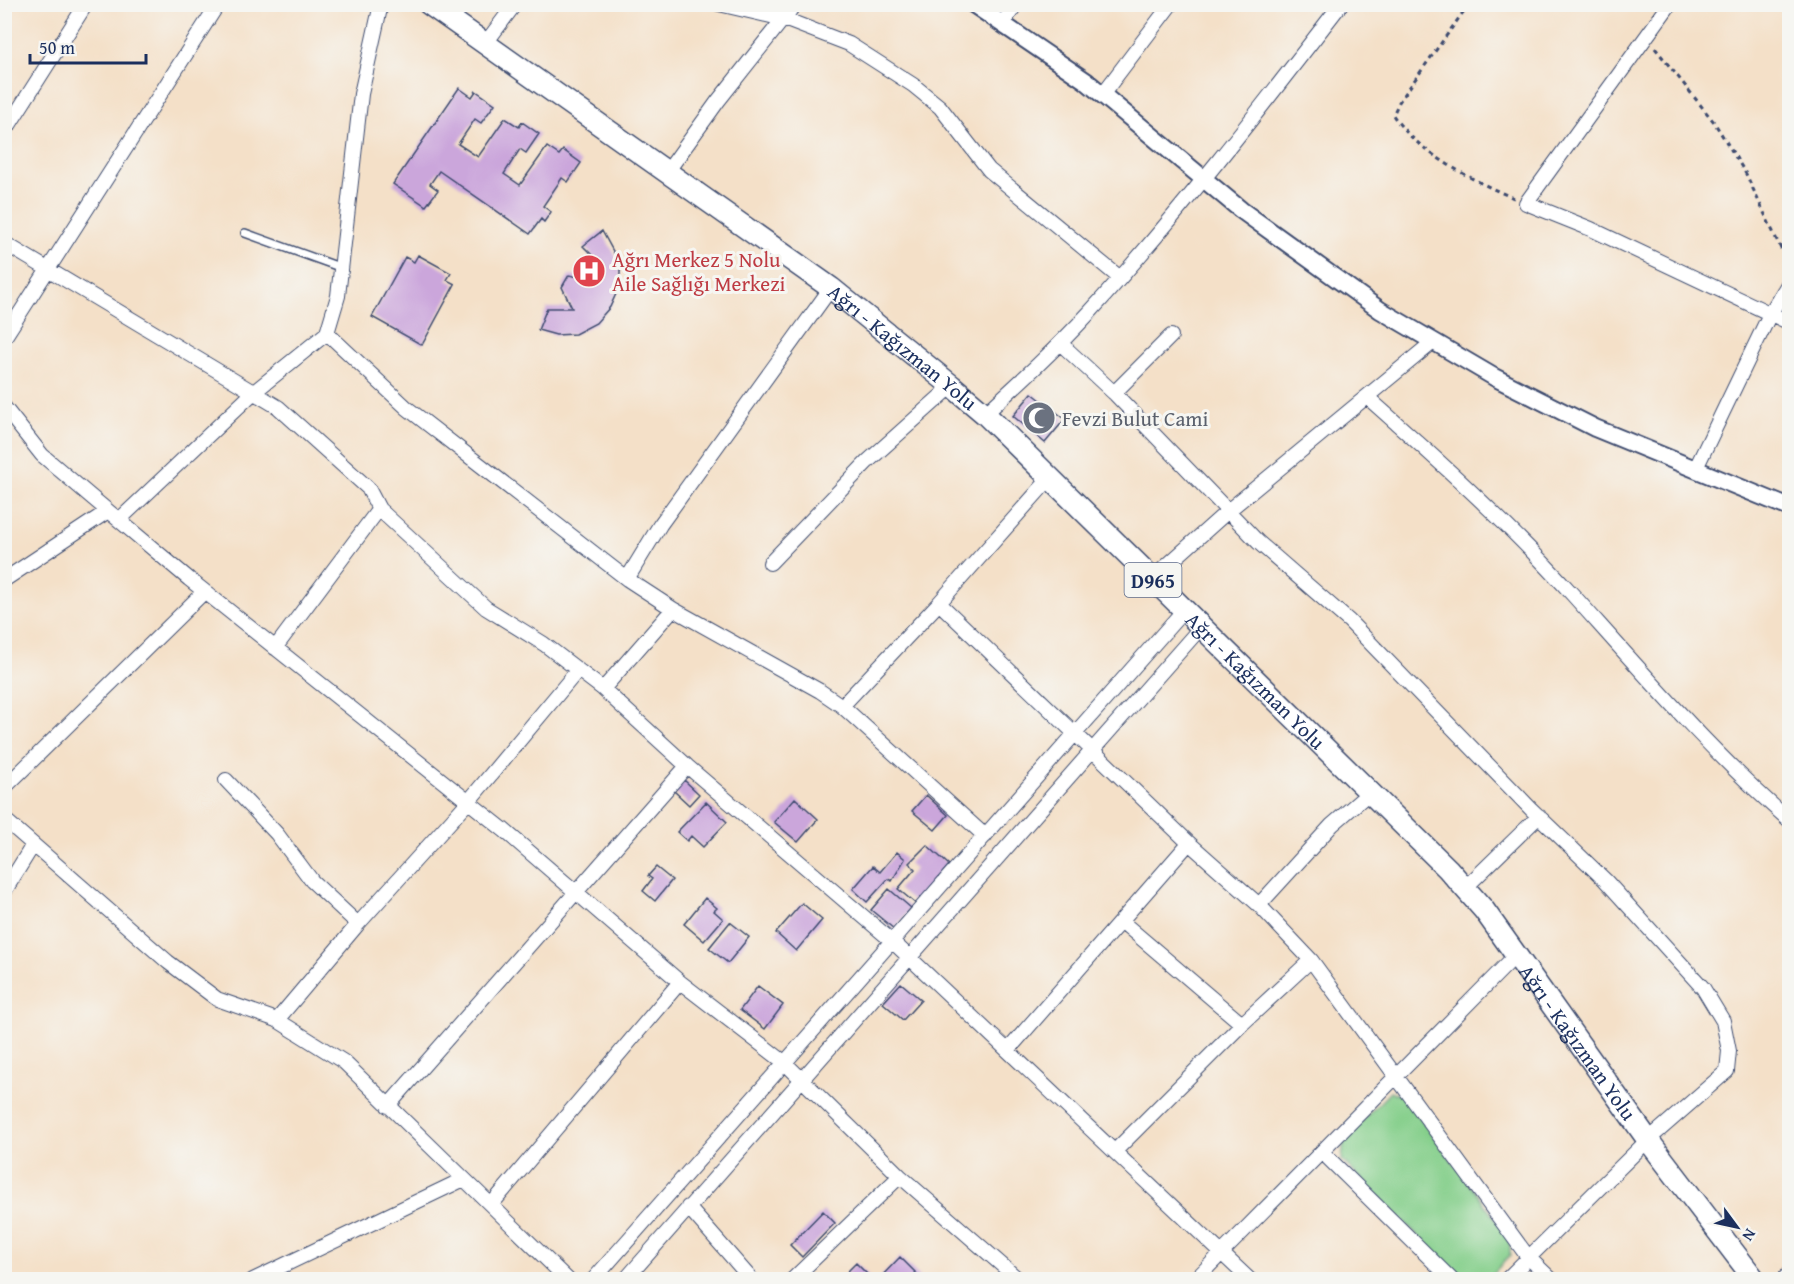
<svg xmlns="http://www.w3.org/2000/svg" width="1794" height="1284" viewBox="0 0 1794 1284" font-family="'Gentium Book Plus',serif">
  <rect width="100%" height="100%" fill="#f6f6f2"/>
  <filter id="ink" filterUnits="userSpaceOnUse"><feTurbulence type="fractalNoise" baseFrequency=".0167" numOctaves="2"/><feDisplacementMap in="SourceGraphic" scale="12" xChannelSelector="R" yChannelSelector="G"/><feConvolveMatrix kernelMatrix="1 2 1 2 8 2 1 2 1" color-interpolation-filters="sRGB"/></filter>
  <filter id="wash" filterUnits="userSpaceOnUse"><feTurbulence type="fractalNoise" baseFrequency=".008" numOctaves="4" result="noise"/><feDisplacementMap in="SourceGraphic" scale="24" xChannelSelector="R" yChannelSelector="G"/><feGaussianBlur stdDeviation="1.35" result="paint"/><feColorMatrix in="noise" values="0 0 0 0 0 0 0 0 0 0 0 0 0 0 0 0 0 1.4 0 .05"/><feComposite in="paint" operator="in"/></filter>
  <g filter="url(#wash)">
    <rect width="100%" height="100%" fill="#f4e0c8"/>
    <path fill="#85cf8b" stroke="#507f74" stroke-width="1.5" d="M1390,1092l14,3 106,144v17l-23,23h-26l-119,-119 2,-21z"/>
    <g id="blocks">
      <path fill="#cba6db" d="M459,88l13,9 4,-6 19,13 -14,19 -6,-4 -17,25 20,13 27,-39 14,9 3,-5 17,12 -13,19 -6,-4 -16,25 16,11 27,-38 12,8 4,-5 18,13 -13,19 -6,-4 -19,28 8,6 -7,10 -3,-3 -11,15 -91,-63 -9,13 8,6 -12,16 -33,-22z
        M602,231l18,33v21l-10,22 -14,16 -21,11 -19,1 -18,-5 9,-22h25l-10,-21 7,-12 26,5v-15l-4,-11 -8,-8z
        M418,255l33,18 -4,7 8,4 -33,61 -50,-28 33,-60 9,5z
        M1032,393l33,26 -20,24 -32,-27z
        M684,780l15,14 -10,11 -15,-14z
        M926,795l22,20 -13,15 -23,-19z
        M795,798l23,21 -20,23 -24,-20z
        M706,802l21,20 -24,25 -12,-11 -4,5 -10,-9z
        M927,845l22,20 -33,39 -18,-15 17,-20 -6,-6z
        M897,852l8,7 -13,22 -4,-2 -21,23 -14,-13 20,-23 7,6z
        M656,867l16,13 -17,21 -12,-10 9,-12 -4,-3z
        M889,889l22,19 -17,21 -23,-19z
        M705,898l12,10 -3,3 9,8 -19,22 -20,-17z
        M802,903l20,17 -26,31 -20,-18z
        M730,922l19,15 -21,26 -19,-15z
        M901,983l20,17 -18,20 -20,-17z
        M758,986l25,19 -18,24 -25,-19z
        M823,1211l12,12 -33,34 -12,-12z
        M900,1257l20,20 -3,3h-39z
        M856,1263l13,13 -4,4h-15l-5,-6z"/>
    </g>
  </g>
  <g filter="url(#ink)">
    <use href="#blocks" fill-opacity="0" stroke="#3c4a6e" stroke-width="1.5"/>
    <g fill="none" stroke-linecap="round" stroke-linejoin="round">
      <defs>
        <path id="service" d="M245,233l97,35"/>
        <path id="minor" d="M381,4l-20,90 -23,202 -11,37 80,75 220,171 46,30 147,82 22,15 143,130
          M719,4l65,15 65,25 64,41 27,22 49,63 131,108
          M1670,4l-144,199 65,26 199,94
          M1003,23l13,-19
          M485,44l30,-40
          M1102,95l69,-91
          M4,133l82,-129
          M667,172l51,-71 77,-97
          M4,243l274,164 90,81 11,21 107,99 58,36 59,45 84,77 205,175 358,339
          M4,338l214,-334
          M1060,343l54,50 144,149 91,79 182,188 74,71 98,108 20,33 6,30 -2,20 -79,69 -142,140
          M1114,393l57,-57
          M1367,397c71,63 142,127 206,198 70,78 138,157 217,226
          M4,407l38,48 47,40 100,84 315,251 176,152 104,80 116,114 119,104
          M985,414c36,-33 72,-66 105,-102 89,-98 170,-203 251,-308
          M1695,470l75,-156 20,-33
          M119,520l135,-128 73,-59
          M770,563l97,-101 85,-76
          M627,579l33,-54 171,-237
          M1152,579l77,-69 204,-168
          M4,580l104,-69
          M939,603l250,240 70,62 52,55 217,297 24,23
          M275,648l104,-139
          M603,689l70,-80
          M842,706l97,-103 111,-125
          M226,780l51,54 35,47 46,43
          M4,788l200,-196
          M4,819l164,143 49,37 60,21 67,42 224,218
          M1465,888l74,-72
          M4,892l29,-47
          M1259,905l73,-80 38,-33
          M1121,921l121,103
          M277,1020l81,-96 110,-122 110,-132
          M1009,1049l180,-206
          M388,1106l299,-340
          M1116,1150l126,-126 69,-64
          M1322,1152l130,128
          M491,1205l189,-223
          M688,1207l64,73
          M253,1280l211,-101
          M593,1280l591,-670
          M625,1280l577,-654
          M792,1280l108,-104
          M1195,1280l321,-325
          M1783,1280l7,-7"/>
        <path id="tertiary" d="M973,4l113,77 155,129 139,100 114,67 101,51 195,80"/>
        <g id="primary">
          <path id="s1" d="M429,4l402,284 121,98 33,28 463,455 36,41 164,230 107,140"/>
        </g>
      </defs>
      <use href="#service" stroke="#3c4a6e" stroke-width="10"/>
      <use href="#minor" stroke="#3c4a6e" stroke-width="16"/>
      <use href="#tertiary" stroke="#3c4a6e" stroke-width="20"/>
      <use href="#primary" stroke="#3c4a6e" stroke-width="24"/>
      <path stroke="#3c4a6e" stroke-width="3" stroke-dasharray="4.5 4.5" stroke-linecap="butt" d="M1469,4l-70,98 -6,13c22,36 82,67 121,83
        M1655,48l59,74 32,52 43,92"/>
      <use href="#service" stroke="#fff" stroke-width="7"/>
      <use href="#minor" stroke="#fff" stroke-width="14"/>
      <use href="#tertiary" stroke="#fff" stroke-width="16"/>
      <use href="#primary" stroke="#fff" stroke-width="21"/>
    </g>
  </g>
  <defs>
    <symbol id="hospital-disc" viewBox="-11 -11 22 22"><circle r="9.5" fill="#e0444e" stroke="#f6f6f2"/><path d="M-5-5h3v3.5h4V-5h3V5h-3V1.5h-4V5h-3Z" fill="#fff"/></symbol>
    <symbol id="mosque-disc" viewBox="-11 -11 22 22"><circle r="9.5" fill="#6b7280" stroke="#f6f6f2"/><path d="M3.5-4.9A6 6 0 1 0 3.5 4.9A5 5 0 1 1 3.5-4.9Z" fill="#fff"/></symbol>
  </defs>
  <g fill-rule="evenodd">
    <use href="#hospital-disc" x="570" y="252" width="38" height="38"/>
    <use href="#mosque-disc" x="1020" y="399" width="38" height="38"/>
  </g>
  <g text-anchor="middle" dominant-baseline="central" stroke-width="6" stroke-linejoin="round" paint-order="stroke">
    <rect fill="#f6f6f2" stroke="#5d6b8a" stroke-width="1.5" x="1124.5" y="563" width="57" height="34" rx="4.5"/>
    <g font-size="20" font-weight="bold" fill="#1b2f5e">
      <text x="1153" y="580">D965</text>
    </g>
    <g font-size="21" fill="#be3a42" stroke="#f6f6f2" text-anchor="start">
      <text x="612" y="259">Ağrı Merkez 5 Nolu<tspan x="612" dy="24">Aile Sağlığı Merkezi</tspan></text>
    </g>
    <g font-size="21" fill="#1b2f5e" stroke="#f6f6f2">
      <text stroke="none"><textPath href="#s1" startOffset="585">Ağrı - Kağızman Yolu</textPath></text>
      <text stroke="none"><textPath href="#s1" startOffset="1071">Ağrı - Kağızman Yolu</textPath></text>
      <text stroke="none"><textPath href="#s1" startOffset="1557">Ağrı - Kağızman Yolu</textPath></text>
    </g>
    <g font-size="21" fill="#5b616d" stroke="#f6f6f2" text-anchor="start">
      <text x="1062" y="418">Fevzi Bulut Cami</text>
    </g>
  </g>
  <rect width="1794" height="1284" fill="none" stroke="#f6f6f2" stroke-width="24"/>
  <g transform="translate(1737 1227) rotate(123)" stroke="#f6f6f2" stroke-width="4.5" paint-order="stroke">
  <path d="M0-4.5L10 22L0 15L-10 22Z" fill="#1b2f5e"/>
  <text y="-9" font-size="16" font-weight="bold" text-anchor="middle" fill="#1b2f5e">N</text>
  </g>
  <path d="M30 54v9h116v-9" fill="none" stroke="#1b2f5e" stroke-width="3"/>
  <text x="39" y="54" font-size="18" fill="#1b2f5e" stroke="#f6f6f2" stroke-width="4.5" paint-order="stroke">50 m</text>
</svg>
